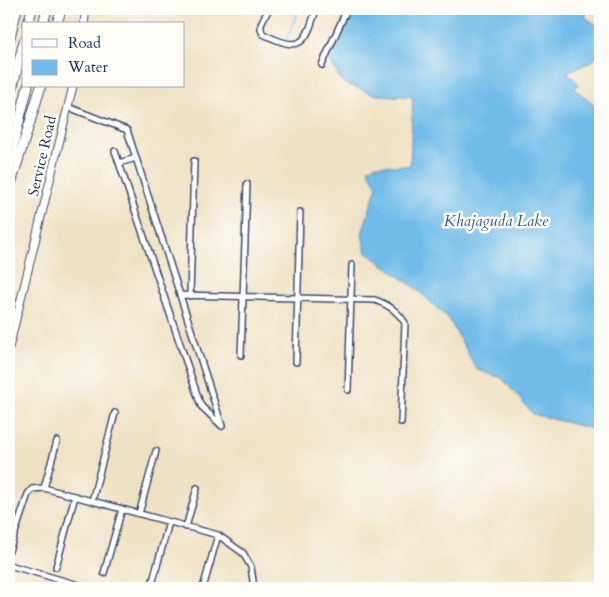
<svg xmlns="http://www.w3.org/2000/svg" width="609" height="597" viewBox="0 0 609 597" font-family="Cardo,serif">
  <rect width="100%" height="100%" fill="#fdfcf7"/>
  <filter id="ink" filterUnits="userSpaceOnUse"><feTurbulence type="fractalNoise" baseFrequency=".02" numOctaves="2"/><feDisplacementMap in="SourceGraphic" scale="10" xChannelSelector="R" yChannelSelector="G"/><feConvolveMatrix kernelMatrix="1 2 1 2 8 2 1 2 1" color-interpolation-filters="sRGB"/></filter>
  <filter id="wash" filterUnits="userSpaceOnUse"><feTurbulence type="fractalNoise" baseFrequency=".0096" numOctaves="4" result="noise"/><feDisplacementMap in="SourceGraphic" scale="20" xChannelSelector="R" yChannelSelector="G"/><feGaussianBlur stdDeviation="1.12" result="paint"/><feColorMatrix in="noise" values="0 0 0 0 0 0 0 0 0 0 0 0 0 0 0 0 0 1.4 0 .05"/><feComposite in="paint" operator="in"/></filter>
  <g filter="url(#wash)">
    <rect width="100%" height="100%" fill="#efe2c4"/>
    <path fill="#70bce9" stroke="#4676a4" d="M350,9h236v9l14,9c0,37 -1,31 -33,45l12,12 -4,5 25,20v322l-67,-17 -31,-36 -25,-8 -28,-51 -35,-32 -48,-35 -4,-18 15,-48 -9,-17 7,-4 35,1 3,-69 -37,-2 -33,-12 -13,-22z"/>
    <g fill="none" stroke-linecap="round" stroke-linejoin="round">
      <path stroke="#70bce9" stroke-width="2" d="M286,40l13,-31"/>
    </g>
  </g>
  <g filter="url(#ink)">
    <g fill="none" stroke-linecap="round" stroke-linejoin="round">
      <defs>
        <path id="minor" d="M269,9c-4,8 -12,16 -6,25 36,17 42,14 53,-25
          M322,65l25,-56
          M68,107l59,23 95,296
          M115,151l86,255 21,20
          M119,163l17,-5
          M180,295l195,5c13,5 22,10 30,23l-4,99
          M190,296l4,-135
          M241,355l6,-171
          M296,362l4,-150
          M348,390l4,-125
          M44,488l13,-47
          M92,501l23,-88
          M139,514l17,-63
          M186,527l11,-39
          M9,551l19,-57 4,-5 12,-1 174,47 25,18 8,14 3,21
          M9,565l80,23
          M56,567l19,-71
          M104,573l18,-64
          M151,588l18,-66
          M203,588l15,-53"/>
        <path id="secondary" d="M84,24l2,-15
          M9,348l64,-262"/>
        <path id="motorway" d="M28,24l4,-15
          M43,24l4,-15
          M57,24l4,-15
          M9,41l8,-32
          M9,101l15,-60
          M9,162l19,-76
          M9,190l32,-104"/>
      </defs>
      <use href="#minor" stroke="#3b4a6d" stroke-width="8"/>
      <use href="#secondary" stroke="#3b4a6d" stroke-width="9"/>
      <use href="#motorway" stroke="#3b4a6d" stroke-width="11"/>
      <use href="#minor" stroke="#fff" stroke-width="5"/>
      <use href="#secondary" stroke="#fff" stroke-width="7"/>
      <use href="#motorway" stroke="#fff" stroke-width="9"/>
    </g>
  </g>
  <g text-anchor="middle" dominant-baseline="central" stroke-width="5" stroke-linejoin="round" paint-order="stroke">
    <g font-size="15" fill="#1b2f5e" stroke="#fdfcf7">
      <text transform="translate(42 156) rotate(-77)">Service Road</text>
    </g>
    <g font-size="16" font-style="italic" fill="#355988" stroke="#fdfcf7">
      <text x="496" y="221">Khajaguda Lake</text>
    </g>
  </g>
  <rect width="609" height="597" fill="none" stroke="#fdfcf7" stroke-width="30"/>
  <rect x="22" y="22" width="162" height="65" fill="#fdfcf7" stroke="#a3aaba"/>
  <rect x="32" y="39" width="25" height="8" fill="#ffffff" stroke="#a3aaba"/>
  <text x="68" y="48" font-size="15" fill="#1b2f5e">Road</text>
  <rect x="32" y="60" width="25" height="15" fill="#70bce9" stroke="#a3aaba"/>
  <text x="68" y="72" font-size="15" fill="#1b2f5e">Water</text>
</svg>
